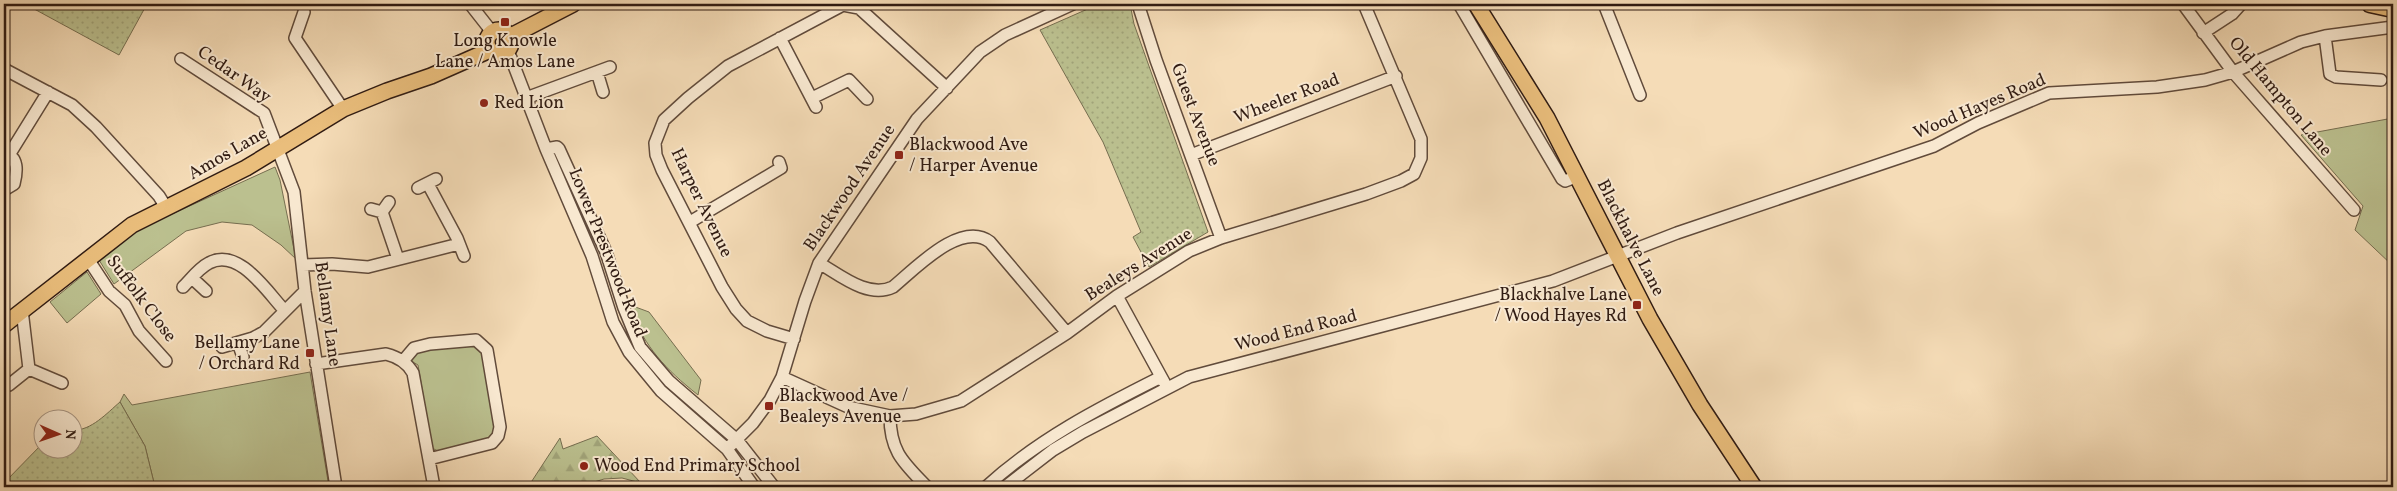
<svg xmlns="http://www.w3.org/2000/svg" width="2397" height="491" viewBox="0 0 2397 491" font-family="Vollkorn,serif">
  <defs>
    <pattern id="forest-firs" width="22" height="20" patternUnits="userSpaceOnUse" patternTransform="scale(1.25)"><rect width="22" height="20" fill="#bbc08f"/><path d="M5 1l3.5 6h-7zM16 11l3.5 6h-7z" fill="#a1a47a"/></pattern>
    <pattern id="park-dots" width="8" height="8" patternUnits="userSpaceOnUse" patternTransform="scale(1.25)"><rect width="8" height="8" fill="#bbc08f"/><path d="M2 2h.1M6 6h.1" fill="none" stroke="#a1a47a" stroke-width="1.8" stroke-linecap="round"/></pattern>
  </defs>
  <rect width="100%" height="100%" fill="#f5dcb7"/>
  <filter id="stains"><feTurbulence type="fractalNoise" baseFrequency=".004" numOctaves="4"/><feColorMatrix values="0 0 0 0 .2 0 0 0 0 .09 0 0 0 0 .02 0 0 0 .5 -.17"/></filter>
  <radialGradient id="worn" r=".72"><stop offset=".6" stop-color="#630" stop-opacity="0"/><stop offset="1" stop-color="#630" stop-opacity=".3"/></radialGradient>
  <path fill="#bbc08f" stroke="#766e50" d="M2393,118v148l-38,-36 8,-24 -62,-71z
    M275,167l5,13 16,79 -15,-14 -29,-20 -30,-3 -36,9 -72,53 -15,-24 38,-30z
    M87,272l14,22 -34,29 -17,-21z
    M630,305l19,7 52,68 -3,15c-34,-27 -51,-46 -69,-86z
    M473,344l10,9 12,76 -3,6 -6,5 -48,11 -6,-3 -14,-83 -7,-4 4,-8 29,-7z
    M310,372l19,115h-174l-10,-41 -25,-44 4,-8 8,11z"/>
  <path fill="url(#forest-firs)" stroke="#766e50" d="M597,436l44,47 -19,-5 -18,1 -26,8h-50l32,-49 3,11z"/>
  <path fill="url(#park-dots)" stroke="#766e50" d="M25,4h122l-28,51z
    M1099,4h31l4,20 74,208 -59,35 -16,-30 8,-5 -38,-90 -63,-112z
    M120,402l25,44 10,41h-151v-4l38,-39v4h30l1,-18c18,1 34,-17 47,-28z"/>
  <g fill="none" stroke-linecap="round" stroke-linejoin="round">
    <defs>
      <path id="minor" d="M470,4l22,28
        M1138,4l18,56 65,178
        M1459,4l103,175 3,2 13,-5
        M1604,4l36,91
        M2183,4l50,68 121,138
        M304,12l-9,26 48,71
        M2203,33l29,-19 9,-10
        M2325,36l5,38 6,3 45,3
        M780,38l36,69
        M506,51l5,7 35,91 46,107 21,66 16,30 32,39 66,58 27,38
        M181,59l83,54 30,79 11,99 31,196
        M4,69l68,36 24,22 63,69 8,13
        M597,72l6,20
        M526,98l84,-31
        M812,98l37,-18 18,19
        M546,149l11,-2 2,2 47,103 18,56 16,39 29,34 68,59 37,47
        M4,154c15,2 13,18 10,30l-10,6
        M9,155l39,-63
        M1191,155l205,-79
        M428,184l29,54 7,18
        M418,188l18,-9
        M371,209l11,3 7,-10
        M382,212l16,47
        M690,222l91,-54 -2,-6
        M88,259l21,32 16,14 14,26 27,30
        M819,263c21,12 49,36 74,24 23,-19 68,-67 97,-45l77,91
        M303,265l29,-1 36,3 91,-23
        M192,278l14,13
        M183,287c8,-8 16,-19 26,-24 30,-16 58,29 76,48
        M1117,296l47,86
        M22,310l7,59 33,14
        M794,339l-27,-8 -20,-10 -11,-12 -14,-22 -60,-117 -6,-15 -1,-12 9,-23 24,-22 40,-32 115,-61 16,3 88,80
        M238,343l5,14
        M222,347l31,-9 11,-6 41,-41
        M403,361l11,-13 16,-4 46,-4 11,10 13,77 -2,9 -6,7 -63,16
        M316,364l70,-10c12,3 21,8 27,19l21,114
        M782,377l66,30 42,9 26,-2 45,-13 106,-68 50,-37 72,-45 32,-13 145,-44 35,-13 13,-7 7,-16v-19l-57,-135
        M9,385l20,-16
        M890,416c0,36 14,47 37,71
        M727,449l26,-26 17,-23 12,-23 23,-76 14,-38 98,-144 63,-67 25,-17 68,-31
        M986,487c51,-47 113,-79 175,-110
        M1005,487l48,-37 30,-18 106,-55 364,-96 124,-48 257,-87 44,-23 71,-30 108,-6 48,-7 28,-8 68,-30 24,-6 68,-9"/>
      <path id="major" d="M1476,4l71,114 103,201 50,86 54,82
        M487 42a12 12 0 1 1 24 0a12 12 0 1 1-24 0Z
        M509,37l64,-33
        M4,325l128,-100 114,-57 97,-59 44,-18 44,-15 59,-26"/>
      <path id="highway" d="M2370,4l23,5"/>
    </defs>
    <use href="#minor" stroke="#614b3b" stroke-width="14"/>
    <use href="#major" stroke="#301b12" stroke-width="18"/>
    <use href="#highway" stroke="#301b12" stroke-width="19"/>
    <use href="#minor" stroke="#f8e8d0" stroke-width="11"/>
    <use href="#major" stroke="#eabe7c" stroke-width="15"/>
    <use href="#highway" stroke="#eabe7c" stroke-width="16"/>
  </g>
  <g fill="#8f2418" stroke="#f8e8d0" stroke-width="2">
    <rect x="500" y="17" width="10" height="10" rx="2.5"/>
    <circle cx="484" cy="103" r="5"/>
    <rect x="894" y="150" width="10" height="10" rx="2.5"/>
    <rect x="1632" y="300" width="10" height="10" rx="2.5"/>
    <rect x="305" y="348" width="10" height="10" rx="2.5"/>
    <rect x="764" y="401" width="10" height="10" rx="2.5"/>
    <circle cx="584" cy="466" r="5"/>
  </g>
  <g text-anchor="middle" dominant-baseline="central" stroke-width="4" stroke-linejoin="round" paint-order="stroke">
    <g font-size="18" fill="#301b12" stroke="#f8e8d0" text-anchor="start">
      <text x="505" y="41" text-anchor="middle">Long Knowle<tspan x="505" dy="21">Lane / Amos Lane</tspan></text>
      <text x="494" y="103">Red Lion</text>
      <text x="909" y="145">Blackwood Ave<tspan x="909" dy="21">/ Harper Avenue</tspan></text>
      <text x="1627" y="295" text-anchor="end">Blackhalve Lane<tspan x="1627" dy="21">/ Wood Hayes Rd</tspan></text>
      <text x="300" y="343" text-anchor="end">Bellamy Lane<tspan x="300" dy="21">/ Orchard Rd</tspan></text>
      <text x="779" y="396">Blackwood Ave /<tspan x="779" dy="21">Bealeys Avenue</tspan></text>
      <text x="594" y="466">Wood End Primary School</text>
    </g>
    <g font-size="18" fill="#301b12" stroke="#f8e8d0">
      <text transform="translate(234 75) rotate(35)">Cedar Way</text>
      <text transform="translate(2280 97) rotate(50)">Old Hampton Lane</text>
      <text transform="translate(1287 99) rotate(-21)">Wheeler Road</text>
      <text transform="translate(1980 107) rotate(-23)">Wood Hayes Road</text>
      <text transform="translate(1195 115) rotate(69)">Guest Avenue</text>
      <text transform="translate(228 154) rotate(-30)">Amos Lane</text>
      <text transform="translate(850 188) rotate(-56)">Blackwood Avenue</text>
      <text transform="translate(701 203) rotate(64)">Harper Avenue</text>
      <text transform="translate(1630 238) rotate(63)">Blackhalve Lane</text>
      <text transform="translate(607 253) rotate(68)">Lower Prestwood Road</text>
      <text transform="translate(1139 265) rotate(-32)">Bealeys Avenue</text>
      <text transform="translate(141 299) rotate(53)">Suffolk Close</text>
      <text transform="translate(327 314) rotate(82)">Bellamy Lane</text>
      <text transform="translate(1296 331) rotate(-14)">Wood End Road</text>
    </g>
  </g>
  <rect width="2397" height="491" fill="none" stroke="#f5dcb7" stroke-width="20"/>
  <rect x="5" y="5" width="2387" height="481" fill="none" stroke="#301b12" stroke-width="2.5"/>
  <rect x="10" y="10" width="2377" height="471" fill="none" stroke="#301b12"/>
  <g transform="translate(58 434) rotate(92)"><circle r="24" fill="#f8e8d0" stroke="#a89684"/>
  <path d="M0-4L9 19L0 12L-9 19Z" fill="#8f2418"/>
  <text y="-8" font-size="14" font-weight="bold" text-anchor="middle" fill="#301b12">N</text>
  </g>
  <rect width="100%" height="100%" filter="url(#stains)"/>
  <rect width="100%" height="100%" fill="url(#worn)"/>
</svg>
